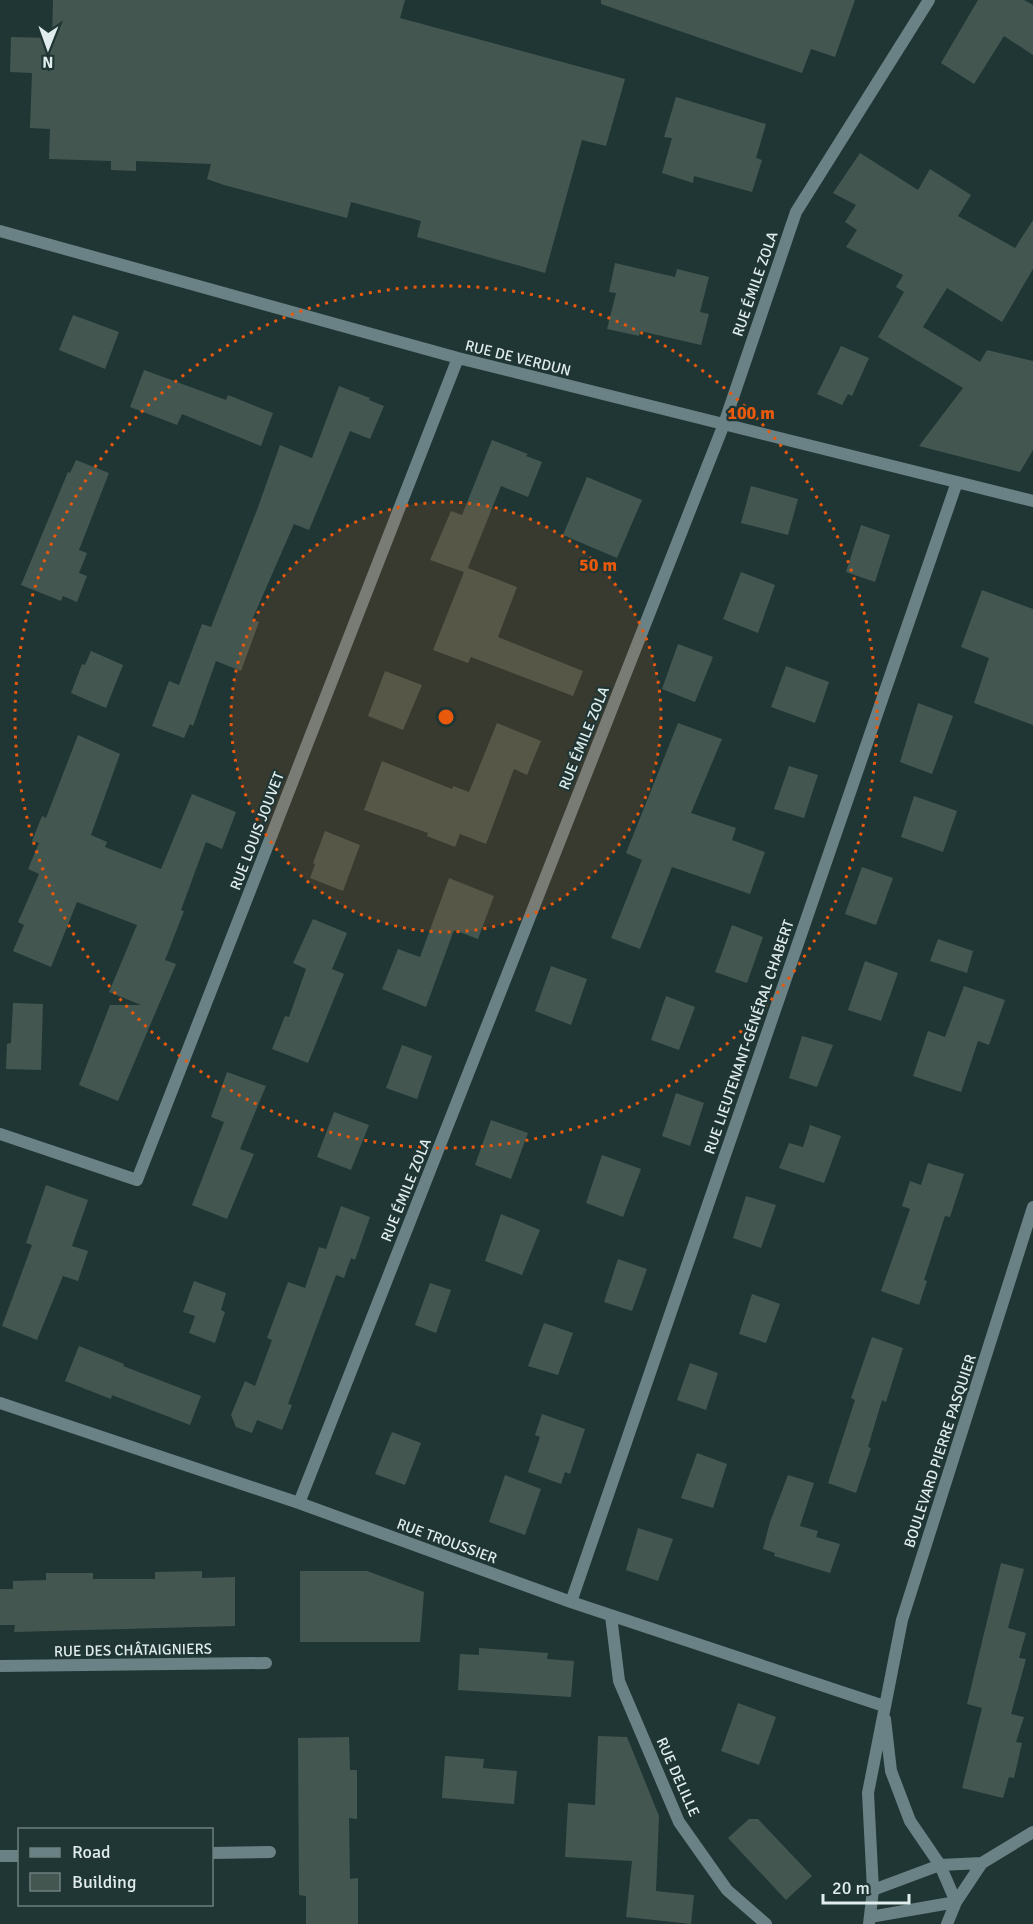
<svg xmlns="http://www.w3.org/2000/svg" width="1033" height="1924" viewBox="0 0 1033 1924" font-family="Signika,sans-serif">
  <rect width="100%" height="100%" fill="#203635"/>
  <path fill="#435750" d="M53,0h352l-5,18 225,61 -19,67 -24,-6 -37,133 -128,-36 4,-16 -70,-19 -4,16 -123,-33 -17,-6 4,-15 -75,-3v10l-25,-1v-9l-62,-2 1,-30 -20,-1 2,-55 -22,-1 1,-35 41,1z
    M601,0h254l-20,57 -24,-8 -9,24 -201,-69z
    M978,0h46l9,5v50l-29,-19 -30,48 -33,-21z
    M676,97l90,27 -10,34 6,2 -10,32 -58,-16 -1,7 -31,-10 10,-35 -8,-1z
    M860,153l58,37 12,-21 41,26 -13,21 57,32 18,-28v49l-31,53 -55,-34 -24,39 57,35 7,-12 46,11v89l-13,22 -101,-26 44,-58 -85,-51 26,-45 -8,-5 7,-12 -57,-28 11,-17 -12,-8 11,-17 -23,-12z
    M615,263l60,14 2,-8 32,8 -9,35 9,2 -8,31 -61,-14 -1,5 -32,-7 9,-36 -7,-1z
    M73,315l46,17 -14,37 -46,-19z
    M841,346l28,12 -17,38 -4,-2 -6,11 -25,-11z
    M144,370l82,30 2,-5 45,18 -12,33 -79,-32 -5,11 -47,-18z
    M339,386l31,12 -1,2 15,6 -14,33 -20,-8 -41,99 -15,-6 -42,96 7,2 -18,49 -25,-10 -23,65 -3,-2 -6,14 -32,-12 17,-45 10,4 23,-61 9,3 46,-117 23,-65 32,13z
    M492,440l36,14 -2,2 16,6 -14,35 -27,-11 -33,82 49,19 -19,50 85,34 -10,25 -102,-39 -3,6 -35,-13 31,-78 -34,-12 21,-49 11,4z
    M76,460l33,13 -30,77 8,3 -8,20 8,3 -10,26 -14,-6 -2,5 -40,-16 47,-113 2,1z
    M587,477l55,23 -25,58 -54,-23z
    M751,486l47,13 -10,36 -47,-12z
    M861,525l29,10 -15,47 -29,-10z
    M741,572l34,13 -17,48 -35,-14z
    M982,590l51,19v116l-59,-22 15,-45 -28,-11z
    M678,644l35,13 -18,45 -33,-13z
    M91,651l32,14 -17,43 -35,-15 11,-29 3,1z
    M786,666l43,16 -14,41 -44,-16z
    M385,671l37,14 -19,45 -35,-14z
    M918,703l35,13 -21,58 -32,-12z
    M497,723l44,18 -14,34 -13,-6 -28,75 -26,-10 -5,13 -28,-11 1,-3 -64,-23 18,-49 70,28 1,-3 16,6z
    M678,723l44,16 -31,74 45,15 -4,12 33,12 -15,42 -78,-27 -32,82 -29,-11 31,-78 -16,-7z
    M78,735l42,19 -29,81 16,7 -2,5 56,22 31,-75 44,18 -14,37 -16,-7 -25,68 3,1 -19,49 11,4 -58,137 -39,-16 31,-80h31l-32,-13 28,-67 -60,-23 -26,65 -38,-16 11,-26 -6,-3 21,-48 -11,-5 11,-26 -7,-2 10,-25 4,2z
    M789,766l29,9 -14,43 -30,-9z
    M914,796l43,15 -14,41 -42,-15z
    M325,831l35,14 -17,46 -33,-13 5,-14 -2,-1z
    M862,867l31,11 -17,47 -31,-11z
    M449,878l45,18 -16,43 -24,-9 -28,77 -44,-18 16,-40 22,8z
    M313,919l34,14 -15,36 12,5 -36,89 -36,-14 13,-33 4,1 17,-48 -13,-6z
    M732,925l31,12 -16,46 -32,-11z
    M938,939l35,12 -6,22 -37,-12z
    M865,961l33,12 -17,48 -33,-11z
    M551,966l36,13 -16,46 -36,-14z
    M964,986l41,14 -16,45 -11,-4 -17,51 -48,-16 15,-45 17,6z
    M666,996l29,11 -16,43 -28,-10z
    M13,1003l30,1 -2,66 -35,-1 1,-25 4,-1z
    M802,1036l31,9 -16,42 -28,-9z
    M402,1045l30,11 -15,43 -31,-11z
    M227,1072l39,14 -26,63 14,5 -27,65 -35,-14 32,-83 -13,-5z
    M676,1093l28,10 -14,43 -28,-10z
    M334,1112l35,13 -18,45 -34,-13z
    M491,1120l37,13 -17,46 -36,-14z
    M810,1125l31,11 -17,47 -45,-15 10,-25 14,4z
    M602,1155l39,14 -18,48 -37,-14z
    M928,1163l36,11 -14,43 -5,-1 -21,64 3,1 -8,24 -38,-14 29,-82 -8,-3 8,-25 11,4z
    M46,1185l42,15 -16,46 16,5 -10,30 -15,-5 -26,64 -35,-14 30,-81 -6,-2z
    M746,1196l30,9 -15,43 -28,-10z
    M341,1206l29,11 -15,43 -4,-2 -7,20 -8,-3 -48,129 4,1 -10,25 -25,-10 -5,13 -16,-6 -5,-12 14,-34 10,5 17,-46 -5,-2 21,-56 17,6 14,-41 7,2z
    M501,1214l39,16 -18,45 -37,-14z
    M618,1259l29,10 -15,42 -28,-9z
    M194,1281l32,12 -5,17 4,2 -10,31 -26,-10 6,-17 -12,-4z
    M430,1283l21,7 -15,43 -21,-8z
    M752,1294l28,10 -14,39 -27,-9z
    M544,1323l29,10 -15,42 -30,-9z
    M872,1337l31,11 -17,54 -4,-2 -14,47 3,1 -15,45 -28,-10 27,-83 -4,-2z
    M79,1346l45,18 -1,2 78,30 -11,29 -78,-30 -1,4 -46,-18z
    M690,1363l28,10 -12,37 -29,-10z
    M542,1414l43,15 -15,45 -5,-2 -4,12 -33,-12 12,-35 -5,-2z
    M392,1432l29,11 -16,42 -30,-11z
    M697,1453l30,11 -14,44 -32,-10z
    M505,1475l36,14 -16,46 -36,-13z
    M788,1475l26,8 -14,43 18,5 -2,6 24,7 -10,29 -56,-17 1,-3 -12,-4 7,-27z
    M638,1528l35,11 -15,42 -32,-11z
    M1001,1563l23,6 -16,59 18,5 -7,25 7,1 -15,55 13,3 -8,25 6,1 -8,35 -5,-1 -6,21 -41,-10 20,-80 -15,-4z
    M202,1571v7l33,-1v49l-221,6 1,-7h-15v-36h13v-8l33,-1v-7h47v6h62v-7z
    M300,1571h67l57,21 -4,50h-120z
    M479,1648l69,5 -1,6 27,2 -3,36 -113,-7 2,-36 19,1z
    M738,1703l38,14 -17,48 -38,-14z
    M598,1736l29,1 32,79 -3,75 38,4 -3,29 -65,-7 6,-56 -67,-4 3,-54 27,2z
    M349,1737l1,33h7v49l-8,-1 1,61 8,-1v46h-52v-28l-7,-1 -1,-157z
    M445,1756l39,3 -1,9 34,3 -3,33 -72,-6z
    M749,1819h9l54,57 -26,24 -58,-62z"/>
  <g fill="none" stroke-linecap="round" stroke-linejoin="round">
    <path stroke="#6a8185" stroke-width="12" d="M0,231l458,127 575,143
      M0,1134l137,46 321,-822
      M0,1403l299,100 272,99 313,104
      M299,1503l425,-1079 72,-212 133,-212
      M571,1602l386,-1120
      M611,1616l8,65 60,141 48,68 39,34
      M0,1666l266,-3
      M885,1719l6,52 19,50 30,44 16,37
      M212,1853l58,-1
      M0,1856h20
      M873,1890l67,-25 42,-2
      M870,1917l86,-15
      M869,1924l4,-34 -5,-97 34,-173 131,-413
      M947,1924l9,-22 26,-39 51,-31"/>
  </g>
  <circle cx="446" cy="717" r="215" fill="#e8590c" fill-opacity=".12"/>
  <g fill="none" stroke="#e8590c" stroke-width="3" stroke-dasharray="3 6">
    <circle cx="446" cy="717" r="215"/>
    <circle cx="446" cy="717" r="431"/>
  </g>
  <g text-anchor="middle" dominant-baseline="central" stroke-width="4.5" stroke-linejoin="round" paint-order="stroke">
    <g font-size="15" fill="#e0edec" stroke="#203635">
      <text transform="translate(755 284) rotate(-71)">RUE ÉMILE ZOLA</text>
      <text transform="translate(518 358) rotate(14)">RUE DE VERDUN</text>
      <text transform="translate(584 738) rotate(-68)">RUE ÉMILE ZOLA</text>
      <text transform="translate(257 831) rotate(-69)">RUE LOUIS JOUVET</text>
      <text transform="translate(749 1037) rotate(-71)">RUE LIEUTENANT-GÉNÉRAL CHABERT</text>
      <text transform="translate(406 1190) rotate(-68)">RUE ÉMILE ZOLA</text>
      <text transform="translate(940 1451) rotate(-72)">BOULEVARD PIERRE PASQUIER</text>
      <text transform="translate(447 1541) rotate(20)">RUE TROUSSIER</text>
      <text transform="translate(133 1650) rotate(-1)">RUE DES CHÂTAIGNIERS</text>
      <text transform="translate(678 1777) rotate(66)">RUE DELILLE</text>
    </g>
  </g>
  <circle cx="446" cy="717" r="9" fill="#e8590c" stroke="#203635" stroke-width="3"/>
  <g font-size="18" text-anchor="middle" font-weight="bold" fill="#e8590c" stroke="#203635" stroke-width="4.5" stroke-linejoin="round" paint-order="stroke">
    <text x="751" y="419">100 m</text>
    <text x="598" y="571">50 m</text>
  </g>
  <rect x="18" y="1828" width="195" height="78" fill="#203635" stroke="#6d7f7e" stroke-width="1.5"/>
  <rect x="30" y="1848" width="30" height="9" fill="#6a8185" stroke="#6d7f7e" stroke-width="1.5"/>
  <text x="72" y="1858" font-size="18" fill="#e0edec">Road</text>
  <rect x="30" y="1873" width="30" height="18" fill="#435750" stroke="#6d7f7e" stroke-width="1.5"/>
  <text x="72" y="1888" font-size="18" fill="#e0edec">Building</text>
  <g transform="translate(48 48) rotate(181)" stroke="#203635" stroke-width="4.5" paint-order="stroke">
  <path d="M0-4.5L10 22L0 15L-10 22Z" fill="#e0edec"/>
  <text y="-9" font-size="16" font-weight="bold" text-anchor="middle" fill="#e0edec">N</text>
  </g>
  <path d="M823 1894v9h86v-9" fill="none" stroke="#e0edec" stroke-width="3"/>
  <text x="832" y="1894" font-size="18" fill="#e0edec" stroke="#203635" stroke-width="4.5" paint-order="stroke">20 m</text>
</svg>
